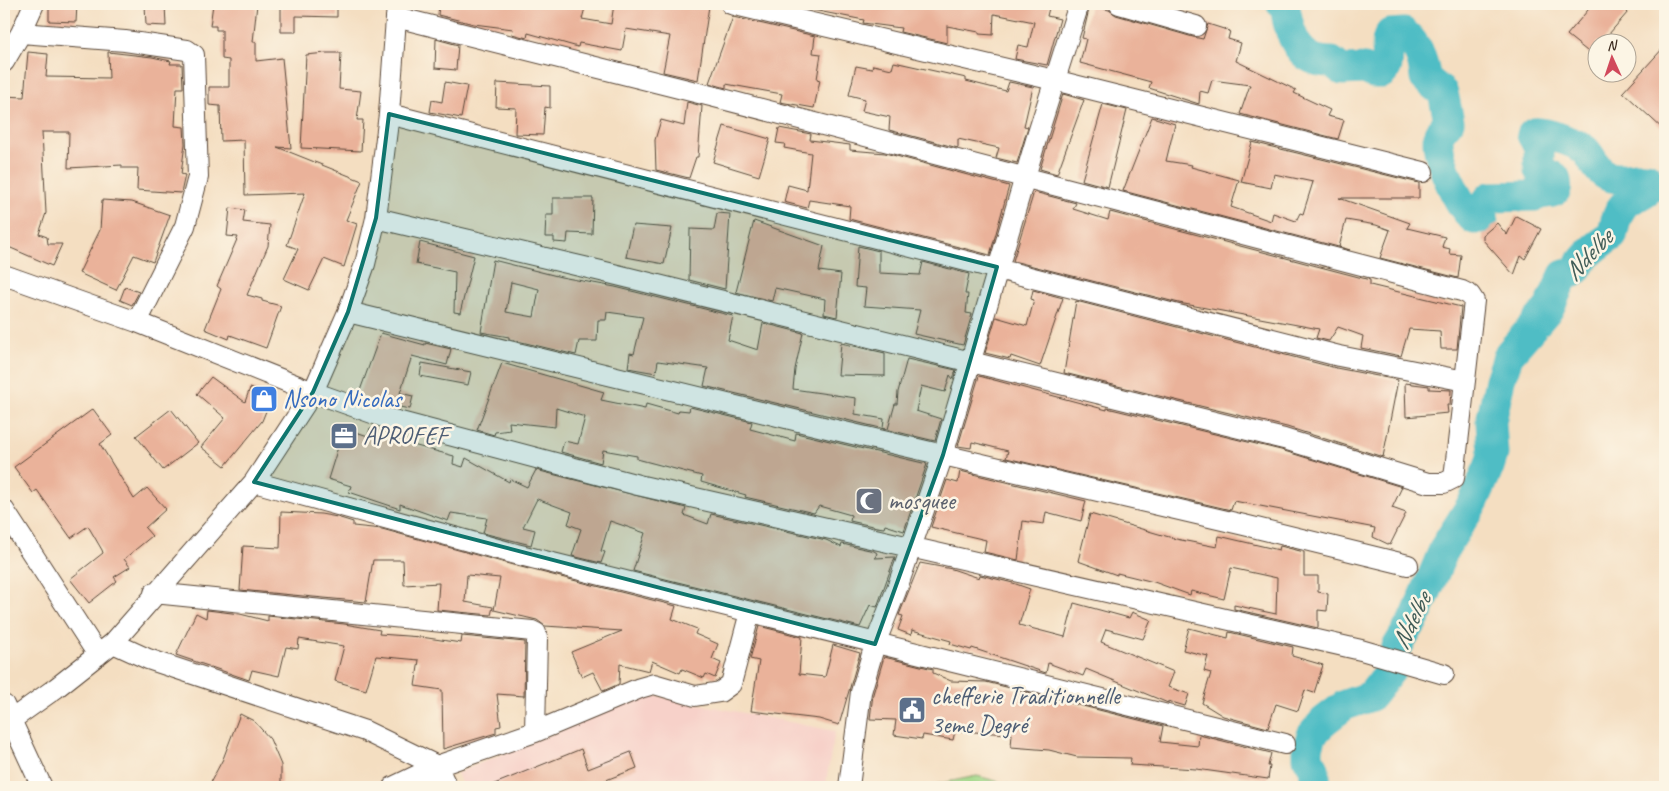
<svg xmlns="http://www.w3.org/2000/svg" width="1669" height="791" viewBox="0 0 1669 791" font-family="Caveat,sans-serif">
  <rect width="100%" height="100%" fill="#fcf5e5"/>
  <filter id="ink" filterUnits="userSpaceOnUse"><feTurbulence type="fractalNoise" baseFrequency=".02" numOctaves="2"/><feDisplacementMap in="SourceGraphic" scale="10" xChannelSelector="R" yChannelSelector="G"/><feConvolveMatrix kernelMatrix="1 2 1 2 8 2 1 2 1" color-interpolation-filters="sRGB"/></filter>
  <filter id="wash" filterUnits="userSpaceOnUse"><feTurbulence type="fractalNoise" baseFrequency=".0096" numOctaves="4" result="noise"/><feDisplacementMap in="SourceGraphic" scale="20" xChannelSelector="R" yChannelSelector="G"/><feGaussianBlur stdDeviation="1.12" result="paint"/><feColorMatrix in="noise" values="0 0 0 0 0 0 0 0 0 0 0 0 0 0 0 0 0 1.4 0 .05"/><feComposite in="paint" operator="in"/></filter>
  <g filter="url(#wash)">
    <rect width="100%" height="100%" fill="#f4dec1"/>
    <path fill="#f7d1c9" d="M648,694l187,37 -10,56h-362l-6,-14z"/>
    <path fill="#a2d889" stroke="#6e8154" d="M977,776l43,11h-89l6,-3z"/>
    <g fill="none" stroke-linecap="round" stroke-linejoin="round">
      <path stroke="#4fbdc5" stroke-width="31" d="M1282,4c5,5 4,11 6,18 6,24 17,41 44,40l10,8 23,-1 8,4h9c12,-9 0,-28 8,-39l14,-1c13,11 20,28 21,45l18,15 6,28 -10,12c-6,19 19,73 35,86l9,-1v-11l7,-10 46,-1c11,-7 26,3 19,-19l-11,-1 -5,-6v-23l-7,-12 2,-2c10,-2 43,10 51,17 8,8 11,21 23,26 11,5 27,-1 39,1l2,12c-9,8 -16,8 -23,14 -10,8 -11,22 -14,33 -18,11 -26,19 -38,36l-10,3 -15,33 -40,46 -9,26 -9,42 2,32 -4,13 -15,34 -29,46 -29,69 -19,31 -6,23 -20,26 -26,9 -21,16 -12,14 -4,12v11l6,10 2,19"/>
    </g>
    <g id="blocks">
      <path fill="#eab29a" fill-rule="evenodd" d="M49,4h28l-1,18 -27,-1z
        M145,4h20l1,22 -20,-1z
        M213,4h44l-4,38h3v19l26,-3 9,90 -14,-1 85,34 -16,39 11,4 -13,43 -20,-8 -15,31 -25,-11 14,-30 -11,-4 18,-52 -60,2 -1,-55 -23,1 -1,-35 -11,-1v-18h20v-27l-7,-1v-29h-6v-4h-6z
        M281,4h56v13l-41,-1v16h-15z
        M439,4h147l-4,15 29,5 3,-20 95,2 -11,74 -35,-8 7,-36 -44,-7 -4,22 -43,-8 -1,4 -50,-14 -1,5 -15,-4 1,-5 -39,-5 -36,-9z
        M782,4h268l-3,12 13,3 -13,46 -32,-6 3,-14 10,2 6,-25 -40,-8 -1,21 -14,-1v-2l-32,-6v17l-47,-11 1,-4 -38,-5 1,-3z
        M1593,4h26l9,8 -26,30h-6v8l-4,5 -25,-20z
        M1090,5l19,5 7,5 77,22 10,2 5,-15 22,7 -2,8 13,4 -5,18 60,29 -2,3 36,17 -3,6 17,4 -6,19 -98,-25 10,-29 -38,-5 -4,13 -8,-2 -1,13 -50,-16 2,-6 -71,-19 6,-24 -4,-1 3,-12z
        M733,17l82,19 -2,17 8,1 -4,25 3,1 -6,28 -34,-6 2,-8 -56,-10v4l-17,-5z
        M436,39l22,6 -2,25 -21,-2z
        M1665,46v85l-42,-39z
        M28,52l20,2 -2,23 63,1 -1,-26 44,5 19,4 -1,3h12l1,24h-6l-2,38 9,1 1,17 -4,30 4,1 -4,18 -44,-3 1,-22h-16v-3l-54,3 1,-36h-27l4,81 -7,21 8,3 1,7h14l-10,22 -48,-21v-149l20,1z
        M326,53h15l-2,36 22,2 -4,29h6l-2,31 -60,-3 5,-93z
        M894,62l72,16v3l40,10 3,-9 24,5 -9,39 4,1 -11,36 -21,-5 3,-10 -41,-9v9l-69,-18 1,-13 -28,-6 3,-12 -16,-4 7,-29 16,3 1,-4 19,4z
        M445,82l22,4 -6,32 -31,-6 2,-12 10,2z
        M497,83l53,3v22l-5,-1 -2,28 -28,-1 1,-26 -20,-1z
        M1063,94l21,6 -27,74 -17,-5z
        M687,102l15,4 -4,51h-2l-7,21 -33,-8 -1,-30 6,-20 23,6z
        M1103,104l24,6 -19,77 -26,-7z
        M1152,117l23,7 -9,37 26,4 -1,2 48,13 -8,27 40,14 2,-8 23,8 4,-8 3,1 10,-32 -39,-8 -3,14 -30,-6 11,-40 167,41v15h-80l71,25 -3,5 38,9 -3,10 8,2 -1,5 12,1 -3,23 -78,-20 10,-28 -14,-5 -30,-5 -7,27 11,3 -227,-59z
        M724,126l46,13 -11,37 -46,-14z
        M779,128l32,6 -1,6 40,5v5l35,3 124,33 -19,69 -141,-36 1,-13 -41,-6 -2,8 -23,-6 4,-17 19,5 4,-37 -27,-5 1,-4 -9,-1z
        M1034,192l42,11 -3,6 35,11 2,-8 260,68v5l91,22 -4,42h-16l-1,-18 -31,-2 -8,27 -40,-8 2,-12 -25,-9 -9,14 -13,-3 3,-9 -140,-26 -166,-42z
        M553,198h40l-1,36 -24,-1 -1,10 -13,-1v-5h-9l1,-22h7z
        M102,200l30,2 38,13 -17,47 -19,-7 -18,35 -37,-17 21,-43z
        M230,208l15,2 -2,12 27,3 -2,21 -21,49 15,4v2l19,5 -15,42 -36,-13 -1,4 -24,-10 16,-40 -4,-3 21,-49 -11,-1z
        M717,213l13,1 -5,75 -36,-9 1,-51 24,1z
        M1516,216l25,13 -16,30 -4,-3 -7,19 -31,-35v-5l14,-12 10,12z
        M754,221l70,25 -5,25 22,3 -4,43 -13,-3 1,-15 -50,-11 -3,13 -36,-9z
        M633,225l39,3 -8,36 -38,-7z
        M420,242l54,14 -14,57 -6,-1 1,-40 -39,-8z
        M858,246l21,5v22l41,2 3,-13 46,12 -4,20h3l-2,19 6,1 -9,31 -49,-11 6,-24 -56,-4 2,-18 -11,-1z
        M493,260l68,17 54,10 118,29 -5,24 30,10 5,-27 40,10 -8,36 -2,20 63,9 -1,16 29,5 -1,10h5l7,-25h2l1,-12 9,-33 49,11 -3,9 -3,-4 -5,17 -24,-6 -5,25 25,8 -6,22 -231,-55 4,-18 -50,-7 -2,12 -28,-5 2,-15 4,1 9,-37 -36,-5 -1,8h-8l-1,21h-18l-3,14 -67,-16v-2l-28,-5zM511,282l28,7 -5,28 -28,-5z
        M125,287l14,5 -7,13 -12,-5z
        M1033,290l30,8 -23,68 -29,-10 -1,3 -25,-6 11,-36 31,9 7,-26 -3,-1z
        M1076,301l260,67 62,12 -15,77 -96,-30 -223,-54z
        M381,333l44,12v-2l26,6 -4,16 -35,-9 -12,37 13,3 -3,13 -31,-6 -21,-7z
        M841,343l44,10v23l-47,-1z
        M422,363l49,9 -3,13 -48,-9z
        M502,363l102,29 -3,8 44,9 1,-5 32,9 1,-3 10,1 1,-4 62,15 -2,7 45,12 1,-8 131,31 -23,67 -19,-6 -1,3 -7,-1 -27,-6 1,-6 -32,-9 -5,7 -69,-16 1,-2 -45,-13 1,-6 -65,-17v-3l-34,-6 -2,13 -40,-11 3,-11 14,3 7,-27 -29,-9 -1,19 -46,-5 1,8 -15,2 -1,3 -17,-5z
        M979,376l128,34v-2l174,42 121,37 -10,21 14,5 -16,32 -17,-8 2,-9 -141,-27 -3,9 -225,-52 2,-7 -36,-9 -1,6 -13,-2z
        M211,377l34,25 5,-14 22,8 -10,25 -37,45 -24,-19 24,-29 -28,-24z
        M1405,383l24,3v3l22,1 -1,15h-3l1,8 -42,4z
        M93,409l19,26 -12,9 34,55 13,-11 19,21 -21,19 7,8 -28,23 6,8 -16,10 3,4 -28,22 -19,-24 33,-26 -1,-3 -14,-24 -17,12 -34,-48 -4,3 -19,-26z
        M171,409l27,34 -35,27 -27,-34z
        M344,428l24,8 2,-8 25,8 -1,4 60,16 -1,8 10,3 3,-9 43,24 1,-3 17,8 9,-17 150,38 -2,7 24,9 3,-10 115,26 15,7 1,-3 32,7 3,2 -2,5 20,-1 -18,50 -7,-2 -10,22 -227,-56 12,-38 -35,-12 -9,30 4,1 -4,11 -29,-7 9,-27 -13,-5 4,-12 -35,-13 -14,28 12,3 -4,15 -48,-12 4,-15 -36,-5 -3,8 -48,-17v5l-51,-17 2,-6 -23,-7z
        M960,471l126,30 -5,20 -35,-9 -2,12 -21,-3 -5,39 -34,-8 2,-12 -55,-13 16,-47 11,3z
        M281,512l40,2 16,3 16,5v4l29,3 131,36 163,41 -4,13 25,10 -2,5 23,10 -6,15 9,4 -6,15 -9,-4 -2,4 -22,-9 -2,4 -28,-12 -3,10 -29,-7 -1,20 -16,7 -10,-19 -11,5 -11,-25 51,-21 -77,-5 -8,-6 -43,-10 6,-32 -33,-3 -2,27 28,5 -2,8 -54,-5 2,-27 -35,2 -1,-25h-30l-7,42 -126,-12 3,-44 37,2z
        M1090,514l86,25 41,8 2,-11 60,14 1,-4 24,6v24h14v16l10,2 -1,17 -9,-1v18l-84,-19v-4l42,9 1,-36 -46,-10 -7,31 -33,-8 -1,4 -36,-13 -37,-9v2l-39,-14z
        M920,563l32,6 27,9 1,-3 33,8 17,6 -11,36 46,12 9,-34 55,15 3,-6 19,8 -8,19 -37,-10 -5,13 73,30 -6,15 21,7 -4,12 -17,-5v2l-82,-34 -3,7 -35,-13 -2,10 -74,-25 -1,2 -21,-6 1,-3 -39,-11 -1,5 -13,-5 5,-14 -4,-1z
        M207,610l33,4 28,7v-5l76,8 36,6 -1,4 42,3 40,6 1,-7 63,6 -1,54 -27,-2 4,32 -5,1v6l-53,16 -1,-59 -27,-4 4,-26 -43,-4 -10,34 -31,-9 9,-35 -45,-7 -1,10 -12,-2 -7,29 -27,-6 -3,10 -73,-25 20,-42 10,5z
        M759,626l43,11 -3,37 26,3 8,-32 27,8 -21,72 -20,-6 -68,-8 8,-50 -9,-2z
        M1189,628l39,10 1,-6 64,15 -1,9 31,9 -9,28 -9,-3 -7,21 -22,-7 -8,24 -45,-12 -21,-13 9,-30 -7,-2 4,-15 -25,-6z
        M884,657l49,12v4l18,8 35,1 177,44 -3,16 38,4 1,-11 72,18 -3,13h2l-2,13 -72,-10 -66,-4 1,-7 -54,-1 -28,-7 -38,-3 1,-13 -57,-3 -2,9 -30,-5 -1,4 -28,-4 2,-15 -26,-1 3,-25z
        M240,714l14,7 16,18 11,26v22h-73l15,-28z
        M581,749l7,20 43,-17 6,16 -49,19h-101z"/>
    </g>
  </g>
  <g filter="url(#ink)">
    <use href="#blocks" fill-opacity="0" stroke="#574536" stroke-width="1"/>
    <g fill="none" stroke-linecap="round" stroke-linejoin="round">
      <defs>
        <path id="street" d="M731,4l323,76 369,92
          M1119,4l77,22
          M21,33l104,8 62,9 7,5 4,122 -13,49 -48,96
          M4,62l17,-29 13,-29
          M389,114l950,242 126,25
          M376,218l225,53 683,168 144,44h16l10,-5 20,-177 -4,-6 -8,-4 -747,-194 -319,-80
          M4,275l133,47 176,70 76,27 249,66 723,165 83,24
          M348,312l479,116 417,97 164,40
          M254,482l262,72 769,190
          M4,510l94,145
          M154,593l378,38 4,2 1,5 -2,94
          M113,643l35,16 217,72 72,35 98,-34 105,-44 14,-4 41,12 25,-4 11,-8 19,-72
          M4,705l38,82
          M4,725l52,-37 57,-45 141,-161 59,-90 35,-80 17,-48 11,-46 13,-104 8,-109
          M393,787l44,-21 10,21
          M849,787l12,-95 14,-48 21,-53 47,-136 95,-322 41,-129"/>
      </defs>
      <use href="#street" stroke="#574536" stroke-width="22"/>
      <use href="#street" stroke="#fff" stroke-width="20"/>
    </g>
  </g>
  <path fill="#0f766e" fill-opacity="0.2" stroke="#0f766e" stroke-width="4" stroke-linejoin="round" d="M389,114l608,153 -54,188 -68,189 -621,-162 59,-90 35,-80 28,-94z"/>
  <defs>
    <symbol id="shop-square" viewBox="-11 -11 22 22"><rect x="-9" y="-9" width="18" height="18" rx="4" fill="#3f7fe0" stroke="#fcf5e5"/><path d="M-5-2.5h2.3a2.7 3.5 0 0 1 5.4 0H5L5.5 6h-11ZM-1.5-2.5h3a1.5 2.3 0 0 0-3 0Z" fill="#fff"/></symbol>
    <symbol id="office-square" viewBox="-11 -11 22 22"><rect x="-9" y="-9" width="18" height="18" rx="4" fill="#5c6f8a" stroke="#fcf5e5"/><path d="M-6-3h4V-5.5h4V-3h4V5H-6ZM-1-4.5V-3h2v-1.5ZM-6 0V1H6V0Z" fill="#fff"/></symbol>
    <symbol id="mosque-square" viewBox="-11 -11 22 22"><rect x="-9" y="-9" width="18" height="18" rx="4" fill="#6b7280" stroke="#fcf5e5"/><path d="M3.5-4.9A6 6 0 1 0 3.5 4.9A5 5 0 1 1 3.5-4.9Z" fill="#fff"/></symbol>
    <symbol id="civic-square" viewBox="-11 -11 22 22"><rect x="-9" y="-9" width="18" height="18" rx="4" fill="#5c6f8a" stroke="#fcf5e5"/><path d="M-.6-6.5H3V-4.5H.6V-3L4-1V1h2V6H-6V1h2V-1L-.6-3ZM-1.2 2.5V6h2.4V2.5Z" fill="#fff"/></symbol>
  </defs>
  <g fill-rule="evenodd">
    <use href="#shop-square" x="248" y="383" width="32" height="32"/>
    <use href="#office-square" x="328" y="420" width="32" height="32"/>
    <use href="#mosque-square" x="853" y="485" width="32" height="32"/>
    <use href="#civic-square" x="896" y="694" width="32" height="32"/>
  </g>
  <g text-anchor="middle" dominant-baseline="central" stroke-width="5" stroke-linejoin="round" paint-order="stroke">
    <g font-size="25" fill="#366cbe" stroke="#fcf5e5" text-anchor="start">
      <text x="283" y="399">Nsono Nicolas</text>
    </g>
    <g font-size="25" fill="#4e5e75" stroke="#fcf5e5" text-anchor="start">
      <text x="363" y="436">APROFEF</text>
      <text x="931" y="696">chefferie Traditionnelle<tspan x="931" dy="29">3eme Degré</tspan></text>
    </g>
    <g font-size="25" fill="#5b616d" stroke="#fcf5e5" text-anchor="start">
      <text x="888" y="501">mosquee</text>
    </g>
    <g font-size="26" font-style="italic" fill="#425d58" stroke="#fcf5e5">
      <text transform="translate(1588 255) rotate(-47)">Ndelbe</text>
      <text transform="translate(1411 621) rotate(-64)">Ndelbe</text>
    </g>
  </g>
  <rect width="1669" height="791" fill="none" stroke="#fcf5e5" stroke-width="20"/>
  <g transform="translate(1612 58) rotate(357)"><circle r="24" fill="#fcf5e5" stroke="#afa495"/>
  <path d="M0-4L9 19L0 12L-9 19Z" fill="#d1495b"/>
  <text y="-8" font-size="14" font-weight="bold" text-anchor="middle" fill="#3b2a1e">N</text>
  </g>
</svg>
